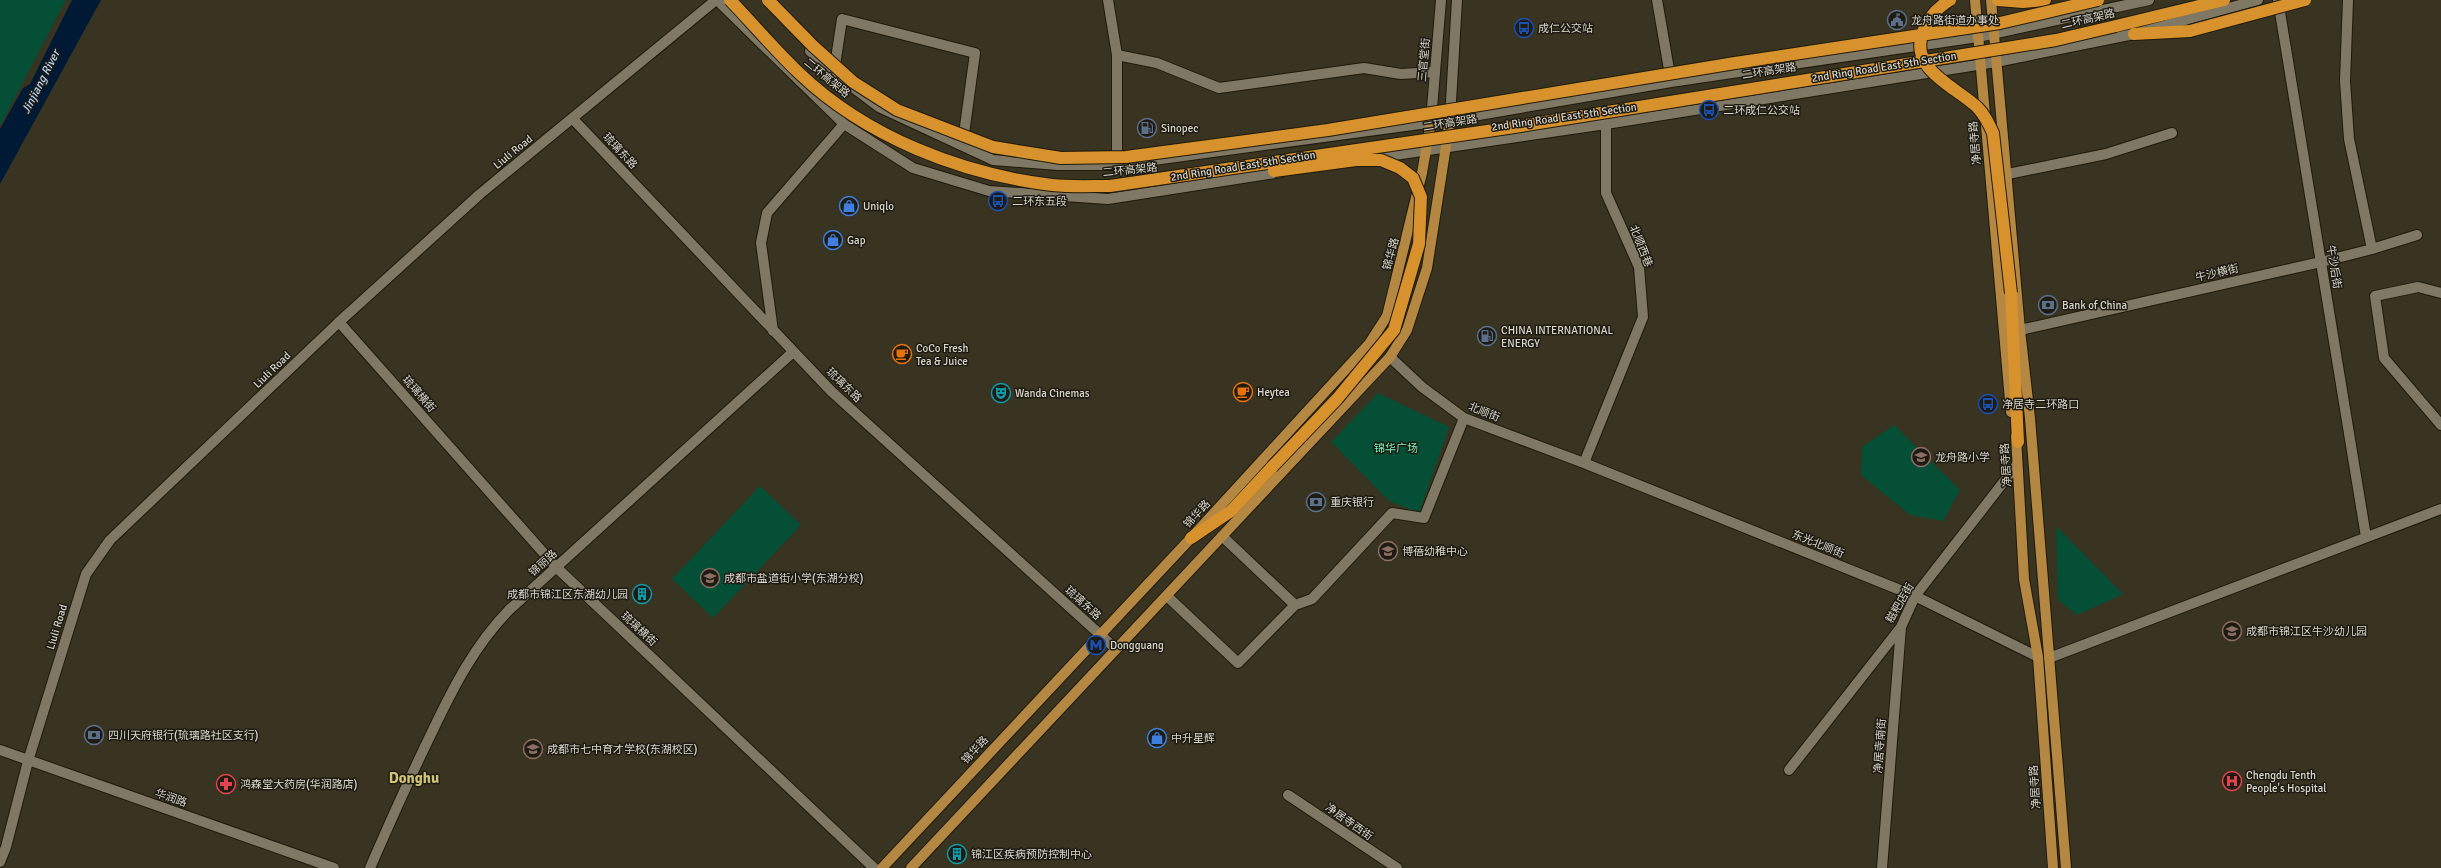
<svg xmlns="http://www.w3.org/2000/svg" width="2441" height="868" viewBox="0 0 2441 868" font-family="Signika,'Noto Sans SC',sans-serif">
  <rect width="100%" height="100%" fill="#393321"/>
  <path fill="#054f36" d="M0,0h66l-66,126z
    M1378,393l71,34 -30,86 -30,-12 -58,-59z
    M1894,425l66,65 -17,31 -33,-6 -49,-40 1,-28z
    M760,486l41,39 -88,93 -41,-39z
    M2056,526l67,68 -46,21 -19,-15z"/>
  <path fill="#001a35" d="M72,0h29l-101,184v-55l23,-41 7,-4z"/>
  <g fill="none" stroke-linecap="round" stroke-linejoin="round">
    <defs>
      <path id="street" d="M1108,0l9,55v108
        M1657,0l14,81
        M2278,0l88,537
        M2348,0l-3,81 4,58 23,110
        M1117,55l40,8 62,25 145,-20 37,6 34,-2
        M834,72l8,-53 133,34 -12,88
        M573,119l258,272 285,258
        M2008,174l98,-20 66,-21
        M2441,293l-23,-6 -43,9 9,62 57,67
        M339,322l217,245 318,301
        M2020,330l301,-68 51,-13 45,-14
        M773,331l-12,-88 6,-30 77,-89
        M1390,357l32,30 42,31 120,45 331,133 123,61
        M1584,463l59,-146 -4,-50 -33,-74v-69
        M1169,598l69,65 57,-58 -73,-69
        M1295,605l17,-6 80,-86 32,5 40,-100
        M2049,658l392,-149
        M1789,770l112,-143 14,-31 101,-130
        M1288,795l109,73
        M370,868c20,-46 41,-93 63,-138 21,-44 42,-85 76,-120l284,-258
        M1882,868l19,-241"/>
      <path id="secondary" d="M717,0l127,124 69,44 76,23 119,8 174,-27
        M810,51l24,22 45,34 114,53 65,5h59l333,-45 221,-38 307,-45 171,-37
        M1450,118l7,-118
        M1431,120l10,-120
        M1374,158l232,-34 390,-62 138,-28 124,-34
        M0,750l334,118
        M0,862l6,-15 22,-86 58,-187 24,-34 229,-218 141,-128 236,-194"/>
      <path id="primary" d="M1975,0l36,412
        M1991,0l29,330 10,88 36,450
        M2016,436l8,143 14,78 15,211
        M882,868l309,-330 178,-194 18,-28 35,-143 9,-51
        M911,868l479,-511 17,-27 20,-62 23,-148"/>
      <path id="highway" d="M1998,0l25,2 22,-2
        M2116,26l108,-26
        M2134,34l56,-3
        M2011,293l7,149
        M1191,538l40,-27 41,-44"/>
    </defs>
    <use href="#street" stroke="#201a09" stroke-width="12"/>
    <use href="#secondary" stroke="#201a09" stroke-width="12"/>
    <use href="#primary" stroke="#201a09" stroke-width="12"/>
    <use href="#highway" stroke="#201a09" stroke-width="14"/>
    <use href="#street" stroke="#7f7864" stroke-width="10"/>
    <use href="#secondary" stroke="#7f7864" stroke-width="10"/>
    <use href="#primary" stroke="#b48743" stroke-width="10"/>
    <use href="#highway" stroke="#d7912d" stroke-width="12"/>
    <defs>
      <path id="highway-bridge" d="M730,0c23,24 45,50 69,73 67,64 162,101 253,112 19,2 39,1 58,1l398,-58 548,-88 60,-14
        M768,0l45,46 40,36 44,28 96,37 68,11 65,-1 202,-27 407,-67 265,-40 98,-23
        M1950,0c-13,8 -22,17 -27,32 -15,37 33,55 54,75 8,8 12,17 16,26l18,160
        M2190,31l115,-31
        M1272,467l65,-68 57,-69 25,-86 2,-47 -8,-19 -13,-10 -19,-8h-25l-82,11"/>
    </defs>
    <use href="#highway-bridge" stroke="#201a09" stroke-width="14" stroke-linecap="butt"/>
    <use href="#highway-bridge" stroke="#d7912d" stroke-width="12"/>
  </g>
  <defs>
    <symbol id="civic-ring" viewBox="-11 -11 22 22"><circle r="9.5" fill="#1e1b13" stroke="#5c6f8a" stroke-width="1.5"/><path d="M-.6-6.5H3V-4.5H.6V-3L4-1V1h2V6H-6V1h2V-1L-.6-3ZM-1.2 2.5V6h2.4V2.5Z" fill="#5c6f8a"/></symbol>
    <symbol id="bus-ring" viewBox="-11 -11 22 22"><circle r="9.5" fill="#1e1b13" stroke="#1a4fb4" stroke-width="1.5"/><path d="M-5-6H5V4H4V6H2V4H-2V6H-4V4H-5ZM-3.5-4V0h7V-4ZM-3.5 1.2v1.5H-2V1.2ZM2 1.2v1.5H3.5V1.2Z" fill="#1a4fb4"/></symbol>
    <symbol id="fuel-ring" viewBox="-11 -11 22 22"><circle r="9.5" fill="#1e1b13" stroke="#5c6f8a" stroke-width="1.5"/><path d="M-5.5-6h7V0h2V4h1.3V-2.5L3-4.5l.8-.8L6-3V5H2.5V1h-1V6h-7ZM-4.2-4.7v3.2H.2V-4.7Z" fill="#5c6f8a"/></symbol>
    <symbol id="shop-ring" viewBox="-11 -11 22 22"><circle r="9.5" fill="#1e1b13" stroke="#3f7fe0" stroke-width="1.5"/><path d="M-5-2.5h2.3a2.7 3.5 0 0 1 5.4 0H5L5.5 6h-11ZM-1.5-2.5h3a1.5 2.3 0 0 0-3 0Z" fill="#3f7fe0"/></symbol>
    <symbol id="bank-ring" viewBox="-11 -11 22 22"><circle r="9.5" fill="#1e1b13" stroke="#5c6f8a" stroke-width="1.5"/><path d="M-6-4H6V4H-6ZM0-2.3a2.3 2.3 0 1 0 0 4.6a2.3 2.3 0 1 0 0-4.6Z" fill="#5c6f8a"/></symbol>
    <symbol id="cafe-ring" viewBox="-11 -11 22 22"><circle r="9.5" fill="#1e1b13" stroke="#e8710a" stroke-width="1.5"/><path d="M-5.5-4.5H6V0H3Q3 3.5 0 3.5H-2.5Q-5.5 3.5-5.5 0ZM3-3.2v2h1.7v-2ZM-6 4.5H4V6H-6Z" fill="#e8710a"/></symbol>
    <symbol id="theatre-ring" viewBox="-11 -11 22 22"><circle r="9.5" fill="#1e1b13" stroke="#0f9aa8" stroke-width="1.5"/><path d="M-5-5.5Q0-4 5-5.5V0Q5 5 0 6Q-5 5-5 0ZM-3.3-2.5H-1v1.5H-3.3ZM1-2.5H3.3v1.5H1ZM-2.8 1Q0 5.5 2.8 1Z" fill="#0f9aa8"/></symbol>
    <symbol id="school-ring" viewBox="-11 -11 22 22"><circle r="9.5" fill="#1e1b13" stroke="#8d6e63" stroke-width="1.5"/><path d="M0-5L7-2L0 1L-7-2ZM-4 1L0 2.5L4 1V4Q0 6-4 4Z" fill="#8d6e63"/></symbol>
    <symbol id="building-ring" viewBox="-11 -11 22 22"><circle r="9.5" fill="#1e1b13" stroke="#0f9aa8" stroke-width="1.5"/><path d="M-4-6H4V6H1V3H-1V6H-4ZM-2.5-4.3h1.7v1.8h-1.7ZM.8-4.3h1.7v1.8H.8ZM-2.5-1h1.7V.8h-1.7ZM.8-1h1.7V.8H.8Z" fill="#0f9aa8"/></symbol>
    <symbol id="metro-ring" viewBox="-11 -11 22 22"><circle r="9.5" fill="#1e1b13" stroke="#1a4fb4" stroke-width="1.5"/><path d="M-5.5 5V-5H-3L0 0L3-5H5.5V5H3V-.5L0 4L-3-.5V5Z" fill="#1a4fb4"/></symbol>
    <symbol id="hospital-ring" viewBox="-11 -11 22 22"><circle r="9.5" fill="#1e1b13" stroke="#e0444e" stroke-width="1.5"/><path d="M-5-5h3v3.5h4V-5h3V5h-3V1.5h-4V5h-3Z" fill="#e0444e"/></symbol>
    <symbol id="pharmacy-ring" viewBox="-11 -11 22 22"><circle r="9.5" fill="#1e1b13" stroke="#e0444e" stroke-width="1.5"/><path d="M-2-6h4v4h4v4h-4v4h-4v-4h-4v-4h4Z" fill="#e0444e"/></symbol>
  </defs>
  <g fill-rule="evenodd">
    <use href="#civic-ring" x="1886" y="9" width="22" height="22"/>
    <use href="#bus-ring" x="1513" y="17" width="22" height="22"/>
    <use href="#bus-ring" x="1698" y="99" width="22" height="22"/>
    <use href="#fuel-ring" x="1136" y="117" width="22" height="22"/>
    <use href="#bus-ring" x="987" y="190" width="22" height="22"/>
    <use href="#shop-ring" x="838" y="195" width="22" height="22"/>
    <use href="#shop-ring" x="822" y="229" width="22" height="22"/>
    <use href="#bank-ring" x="2037" y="294" width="22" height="22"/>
    <use href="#fuel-ring" x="1476" y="325" width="22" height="22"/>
    <use href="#cafe-ring" x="891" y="343" width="22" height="22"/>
    <use href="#cafe-ring" x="1232" y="381" width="22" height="22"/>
    <use href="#theatre-ring" x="990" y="382" width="22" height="22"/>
    <use href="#bus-ring" x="1977" y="393" width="22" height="22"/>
    <use href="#school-ring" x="1910" y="446" width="22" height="22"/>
    <use href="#bank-ring" x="1305" y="491" width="22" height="22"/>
    <use href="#school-ring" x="1377" y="540" width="22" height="22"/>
    <use href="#school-ring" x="699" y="567" width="22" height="22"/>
    <use href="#building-ring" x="631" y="583" width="22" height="22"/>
    <use href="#school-ring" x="2221" y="620" width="22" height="22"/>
    <use href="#metro-ring" x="1085" y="634" width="22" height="22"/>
    <use href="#bank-ring" x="83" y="724" width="22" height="22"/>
    <use href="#shop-ring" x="1146" y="727" width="22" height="22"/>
    <use href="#school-ring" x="522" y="738" width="22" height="22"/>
    <use href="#hospital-ring" x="2221" y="770" width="22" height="22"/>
    <use href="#pharmacy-ring" x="215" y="773" width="22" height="22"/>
    <use href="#building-ring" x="946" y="843" width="22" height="22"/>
  </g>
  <g text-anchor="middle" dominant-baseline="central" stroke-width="3" stroke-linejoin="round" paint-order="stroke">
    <g font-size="11" fill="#dad6cb" stroke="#1e1b13">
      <text transform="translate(2088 19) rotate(-13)">二环高架路</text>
      <text transform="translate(1424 60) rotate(-85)">三官堂街</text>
      <text transform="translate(1884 67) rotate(-9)">2nd Ring Road East 5th Section</text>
      <text transform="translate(1769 71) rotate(-9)">二环高架路</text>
      <text transform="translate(827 78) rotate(39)">二环高架路</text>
      <text transform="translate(1564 117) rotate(-8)">2nd Ring Road East 5th Section</text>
      <text transform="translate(1450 123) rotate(-9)">二环高架路</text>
      <text transform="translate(1975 143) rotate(-95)">净居寺路</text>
      <text transform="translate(620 151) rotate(47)">琉璃东路</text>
      <text transform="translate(513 152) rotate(-39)">Liuli Road</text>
      <text transform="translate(1243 166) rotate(-9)">2nd Ring Road East 5th Section</text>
      <text transform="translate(1130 170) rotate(-6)">二环高架路</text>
      <text transform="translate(1641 246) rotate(69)">北顺西巷</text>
      <text transform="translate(1391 254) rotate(-75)">锦华路</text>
      <text transform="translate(2334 267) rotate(81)">牛沙后街</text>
      <text transform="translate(2217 273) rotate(-13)">牛沙横街</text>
      <text transform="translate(272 370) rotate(-44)">Liuli Road</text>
      <text transform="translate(844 385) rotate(44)">琉璃东路</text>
      <text transform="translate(419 394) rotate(49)">琉璃横街</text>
      <text transform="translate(1484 412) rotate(22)">北顺街</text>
      <text transform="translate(2006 465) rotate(-94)">净居寺路</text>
      <text transform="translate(1197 514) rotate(-47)">锦华路</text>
      <text transform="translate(1818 544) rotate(22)">东光北顺街</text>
      <text transform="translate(543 563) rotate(-42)">锦丽路</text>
      <text transform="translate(1083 603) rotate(42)">琉璃东路</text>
      <text transform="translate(1900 603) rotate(-60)">糍粑店街</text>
      <text transform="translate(57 627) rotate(-73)">Liuli Road</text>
      <text transform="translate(639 629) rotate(43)">琉璃横街</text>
      <text transform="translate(1880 746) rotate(-86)">净居寺南街</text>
      <text transform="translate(975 750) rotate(-47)">锦华路</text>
      <text transform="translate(2035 787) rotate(-94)">净居寺路</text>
      <text transform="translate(171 798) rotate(19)">华润路</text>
      <text transform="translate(1349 822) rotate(35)">净居寺西街</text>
    </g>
    <g font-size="11" fill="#dad6cb" stroke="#1e1b13" text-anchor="start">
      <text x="1911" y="20">龙舟路街道办事处</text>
      <text x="1538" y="28">成仁公交站</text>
      <text x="1723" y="110">二环成仁公交站</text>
      <text x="1161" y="128">Sinopec</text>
      <text x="1012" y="201">二环东五段</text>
      <text x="863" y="206">Uniqlo</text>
      <text x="847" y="240">Gap</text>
      <text x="2062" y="305">Bank of China</text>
      <text x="1501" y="330">CHINA INTERNATIONAL<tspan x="1501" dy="13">ENERGY</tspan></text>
      <text x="916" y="348">CoCo Fresh<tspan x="916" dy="13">Tea &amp; Juice</tspan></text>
      <text x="1257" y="392">Heytea</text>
      <text x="1015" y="393">Wanda Cinemas</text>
      <text x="2002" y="404">净居寺二环路口</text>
      <text x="1935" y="457">龙舟路小学</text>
      <text x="1330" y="502">重庆银行</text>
      <text x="1402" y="551">博蓓幼稚中心</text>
      <text x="724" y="578">成都市盐道街小学(东湖分校)</text>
      <text x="628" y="594" text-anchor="end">成都市锦江区东湖幼儿园</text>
      <text x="2246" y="631">成都市锦江区牛沙幼儿园</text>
      <text x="1110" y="645">Dongguang</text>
      <text x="108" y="735">四川天府银行(琉璃路社区支行)</text>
      <text x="1171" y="738">中升星辉</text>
      <text x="547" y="749">成都市七中育才学校(东湖校区)</text>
      <text x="2246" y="775">Chengdu Tenth<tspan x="2246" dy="13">People's Hospital</tspan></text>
      <text x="240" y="784">鸿森堂大药房(华润路店)</text>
      <text x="971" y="854">锦江区疾病预防控制中心</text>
    </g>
    <g font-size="11" fill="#79f5bf" stroke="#1e1b13">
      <text x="1396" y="448">锦华广场</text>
    </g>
    <g font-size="12" font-style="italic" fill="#b4d2f2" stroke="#1e1b13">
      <text transform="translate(41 82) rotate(-63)">Jinjiang River</text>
    </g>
    <g font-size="15" font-weight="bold" fill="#cfc476" stroke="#1e1b13">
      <text x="414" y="778">Donghu</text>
    </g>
  </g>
</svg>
